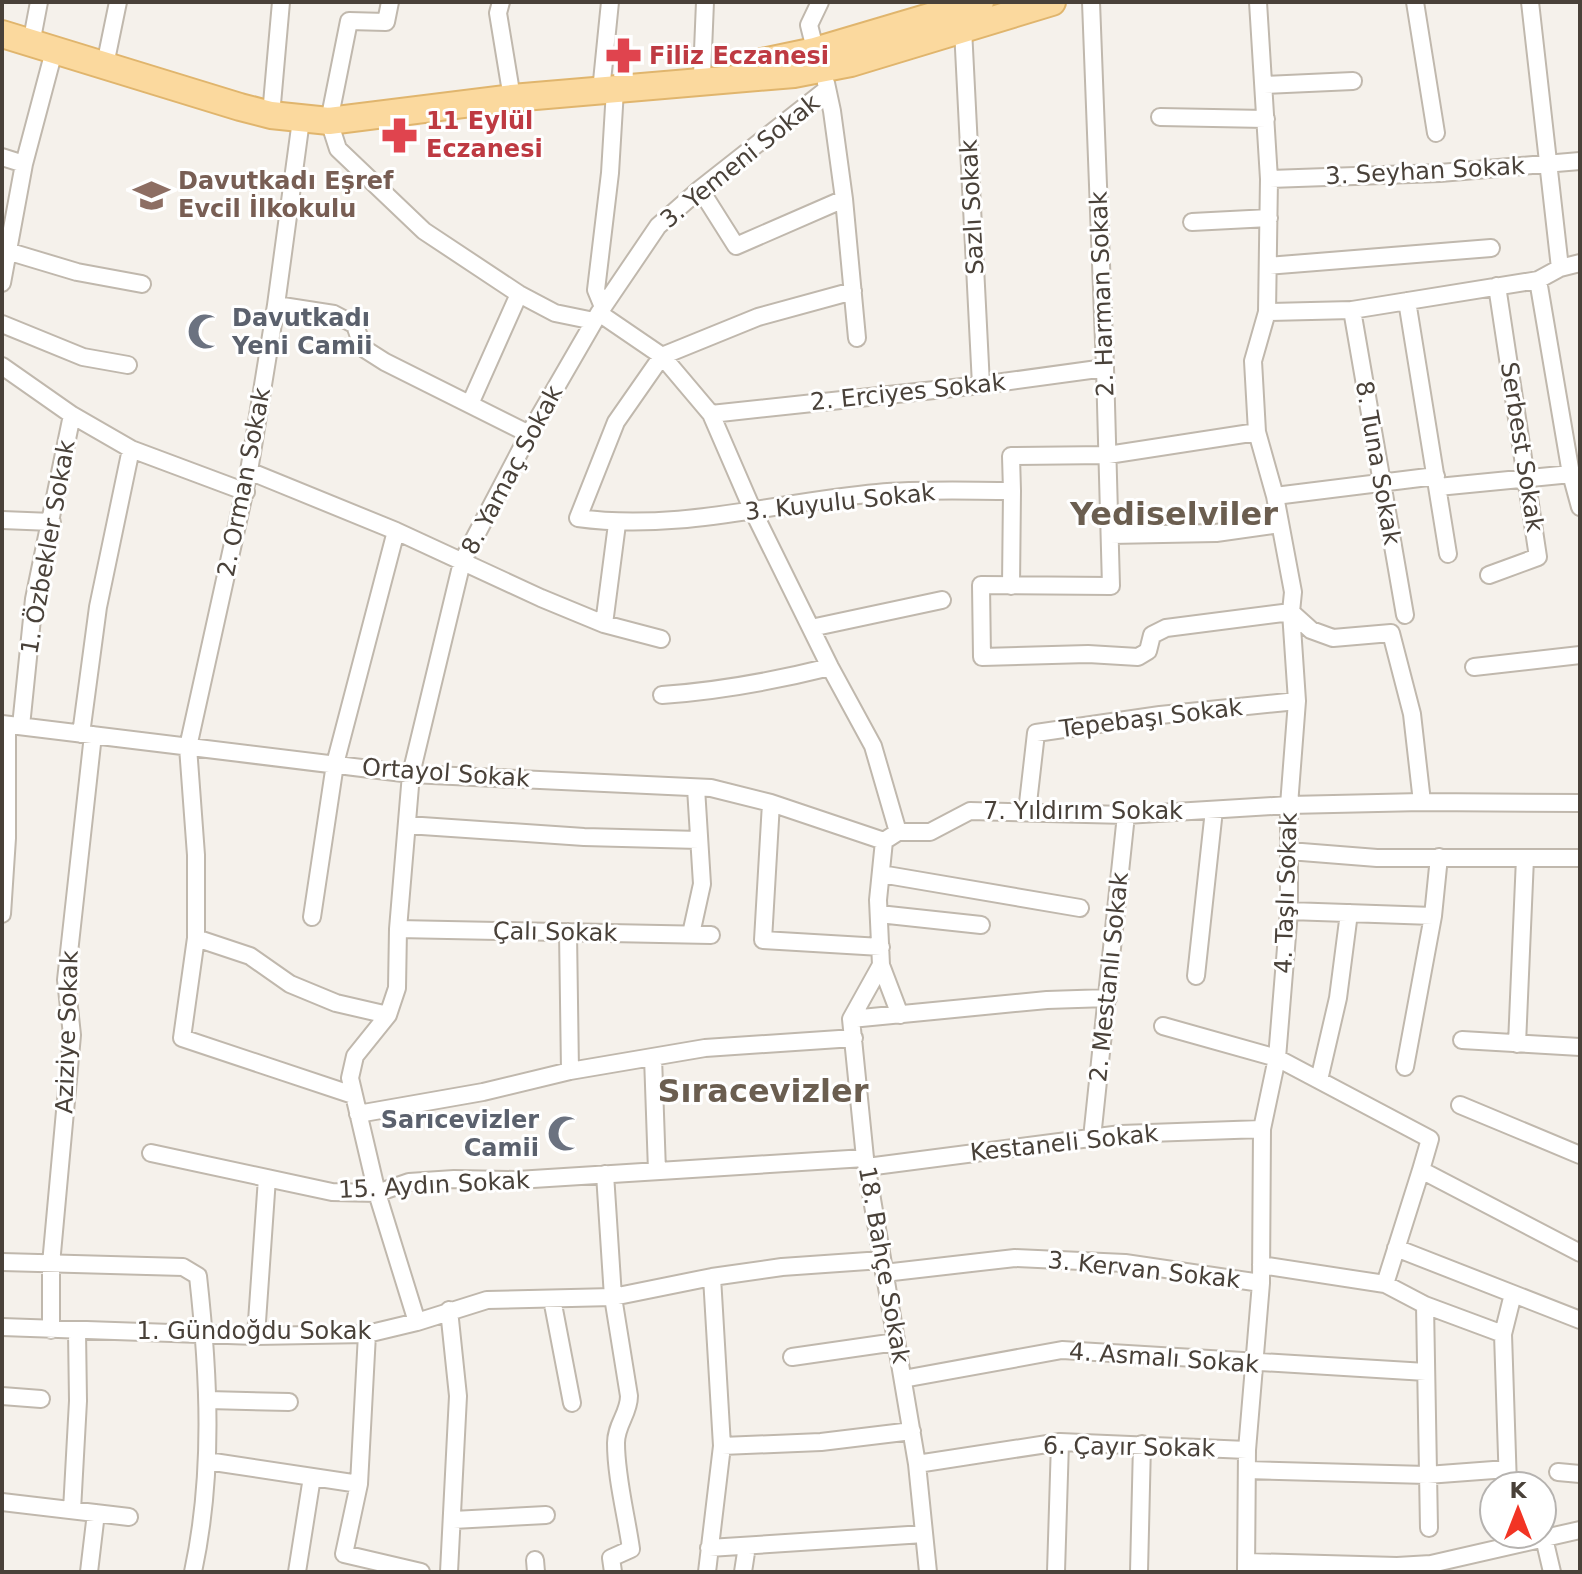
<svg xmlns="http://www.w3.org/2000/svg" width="1582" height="1574" viewBox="0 0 1582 1574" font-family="'DejaVu Sans',sans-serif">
  <rect width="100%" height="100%" fill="#f5f1eb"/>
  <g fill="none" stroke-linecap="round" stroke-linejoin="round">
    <defs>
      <path id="minor" d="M390,2l-4,20 -37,-1 -20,100 9,28 86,82 95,63 36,19 39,8
        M501,2l-3,11 14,85
        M1091,2l14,366 6,218 -130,-1 1,72 106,-3 50,3 10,-6 4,-16 14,-7 125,-16 20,18 22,8 58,-5 21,81 10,88
        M1415,2l21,131
        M1530,2l30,266
        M963,29l18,356
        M31,44l8,-42
        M817,57l-8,-32 11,-23
        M105,65l13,-63
        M702,75l3,-73
        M826,83l6,28 12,88 13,139
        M1264,85l89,-4
        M601,91l9,-89
        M271,115l10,-113
        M1160,117l106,2
        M301,120l-25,185 -27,166 -61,276 8,108v83l-14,100 171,57
        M2,157l22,7
        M1269,179l171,-6 140,-12
        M700,189l36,57 108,-47
        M1192,222l77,-4
        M7,251l70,21 65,12
        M1268,266l223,-18
        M1538,280l33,194 9,33
        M2,283l22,-119 30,-113
        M853,291l-95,26 -96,39 -46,66 -38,96c99,14 199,-16 299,-25 44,-4 90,-2 135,-2l-1,-35 97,-1 149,-23
        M1407,301l41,253
        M276,305l58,9 21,11 8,23 22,14 144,72
        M603,307l-7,-17 14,-117 5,-83
        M1352,310l53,305
        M1267,312l85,-2 186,-30 22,-12 20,-5
        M599,313l63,43 49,58 42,97 77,156 43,79 25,86
        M2,324l81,33 45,8
        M2,366l70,49 59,34 115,43
        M470,404l49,-110
        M711,414l270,-29 124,-17
        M249,471l147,60 145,67 63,26 57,15
        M1438,487l133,-13
        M1275,496l161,-20
        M2,520l50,2
        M1110,535l106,-2 64,-9
        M1489,575l49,-18 -41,-271
        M1011,586l1,-95
        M604,624l13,-100
        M811,628l131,-28
        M1474,667l106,-12
        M662,695c57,-4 112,-14 168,-28
        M2,724l409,50 300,14 60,15 113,38
        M21,726l13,-127 38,-184
        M81,734l17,-127 33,-158
        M771,803l-8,137 118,7
        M1027,812l9,-79 124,-18 137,-14
        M407,825l177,12 115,3
        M884,841l-6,59 3,65 -30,54 14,139 52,306 11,108
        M884,841l14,-9h32l40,-21 156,4 163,-10 133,-3 158,1
        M1289,851l88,7h203
        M881,874l199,34
        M1289,911l144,5
        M2,914l5,-76v-113
        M879,914l102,11
        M312,917l23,-153 61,-233
        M398,929l313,6
        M568,932l2,139
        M691,934l11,-50 -6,-96
        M196,938l54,18 40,28 46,19 52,12
        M881,965l19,50
        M1196,976l18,-166
        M851,1019l196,-19 61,-2
        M1163,1026l114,32 153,81 -9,31 159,83
        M1462,1040l118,7
        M1517,1044l8,-186
        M653,1057l4,114
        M1405,1067l28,-151 6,-59
        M1319,1080l19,-82 11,-85
        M1460,1105l120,50
        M358,1114l125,-22 87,-21 135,-23 149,-10
        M1092,1138l34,-323
        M151,1153l181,39 45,1 32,-11 45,-3 63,1 348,-22
        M867,1167l254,-33 141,-5
        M605,1174l8,123 16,99c0,18 -13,28 -13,47 0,34 10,71 15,106l-20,9 2,14
        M1396,1248l184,72
        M2,1262l181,5 15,9c11,99 16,198 -5,296
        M1261,1265l124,19 40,21 78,29
        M884,1273l131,-15 110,5 136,20
        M1385,1284l36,-114
        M552,1299l20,104
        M1425,1305l4,223
        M417,1322l-40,-129 -27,-115 5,-22 33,-41 9,-27 1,-59 13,-155 51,-212 67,-128 70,-121 59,-87 42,-37 127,-100
        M2,1327l254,9 111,-2 50,-12 70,-22 126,-3 99,-20 70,-10 100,-7
        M51,1330v-66l21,-229 -6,-55 27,-245
        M367,1334l-8,150 -15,70 77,18
        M256,1336l11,-158
        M792,1357l104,-15
        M903,1379l159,-29 364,22
        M2,1396l39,3
        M208,1400l81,2
        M722,1446l99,-4 91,-11
        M207,1461l152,23
        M917,1464l143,-22 187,8
        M1247,1470l180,5 80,-6
        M1558,1472l22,2
        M1508,1486l-5,-152 10,-40
        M2,1502l127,15
        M72,1510l6,-109 -1,-70
        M453,1520l93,-5
        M1544,1538l8,34
        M709,1548l215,-14
        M535,1560l1,12
        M1247,1562l150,4 34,-2 149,-34
        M89,1572l7,-59
        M297,1572l15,-95
        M449,1572l9,-176 -9,-86
        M707,1572l15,-126 -10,-169
        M743,1572l4,-26
        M1056,1572l4,-130
        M1139,1572l3,-128
        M1246,1572l1,-122 14,-167 1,-154 15,-71 12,-147v-106l8,-104 -6,-89 2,-20 -18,-96 -18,-64 -4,-71 14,-49 2,-133 -11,-177"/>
      <path id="primary" d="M2,34l238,73 31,8 58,6 183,-23 282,-24 57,-11 201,-61
        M762,62l53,-11 165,-49"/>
    </defs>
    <use href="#minor" stroke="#c0b8ad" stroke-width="20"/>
    <use href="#primary" stroke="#e0b56d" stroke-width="30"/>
    <use href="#minor" stroke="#fff" stroke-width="16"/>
    <use href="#primary" stroke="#fbd99e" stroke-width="26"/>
  </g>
  <defs>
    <symbol id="pharmacy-bare" viewBox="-9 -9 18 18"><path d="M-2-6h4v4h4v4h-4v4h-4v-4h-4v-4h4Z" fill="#e0444e" stroke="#fff" stroke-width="2.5" paint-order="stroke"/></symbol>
    <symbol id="school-bare" viewBox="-9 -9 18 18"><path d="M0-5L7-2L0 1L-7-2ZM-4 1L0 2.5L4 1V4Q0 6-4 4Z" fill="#8d6e63" stroke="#fff" stroke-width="2.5" paint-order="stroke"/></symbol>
    <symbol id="mosque-bare" viewBox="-9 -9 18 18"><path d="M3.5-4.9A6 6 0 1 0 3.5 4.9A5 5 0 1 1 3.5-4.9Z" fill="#6b7280" stroke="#fff" stroke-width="2.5" paint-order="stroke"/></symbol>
  </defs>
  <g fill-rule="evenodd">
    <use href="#pharmacy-bare" x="598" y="30" width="51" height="51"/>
    <use href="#pharmacy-bare" x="374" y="110" width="51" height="51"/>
    <use href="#school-bare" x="126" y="170" width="51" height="51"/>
    <use href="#mosque-bare" x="180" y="306" width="51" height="51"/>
    <use href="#mosque-bare" x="540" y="1108" width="51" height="51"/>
  </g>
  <g text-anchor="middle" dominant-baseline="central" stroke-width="6" stroke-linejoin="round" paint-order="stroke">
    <g font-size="24" font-weight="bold" fill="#be3a42" stroke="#fff" text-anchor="start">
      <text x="649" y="56">Filiz Eczanesi</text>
      <text x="426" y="121">11 Eylül<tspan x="426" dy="28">Eczanesi</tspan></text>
    </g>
    <g font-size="24" fill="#494139" stroke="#fff">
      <text transform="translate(740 161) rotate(-39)">3. Yemeni Sokak</text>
      <text transform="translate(1425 171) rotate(-3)">3. Seyhan Sokak</text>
      <text transform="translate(972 207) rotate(-93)">Sazlı Sokak</text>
      <text transform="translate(1102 294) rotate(-92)">2. Harman Sokak</text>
      <text transform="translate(908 392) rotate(-6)">2. Erciyes Sokak</text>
      <text transform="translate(1522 447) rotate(81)">Serbest Sokak</text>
      <text transform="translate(1378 463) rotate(80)">8. Tuna Sokak</text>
      <text transform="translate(512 470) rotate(-62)">8. Yamaç Sokak</text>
      <text transform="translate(244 482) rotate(-79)">2. Orman Sokak</text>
      <text transform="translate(840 502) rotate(-6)">3. Kuyulu Sokak</text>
      <text transform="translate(48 547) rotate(-80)">1. Özbekler Sokak</text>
      <text transform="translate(1151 718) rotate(-7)">Tepebaşı Sokak</text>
      <text transform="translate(446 773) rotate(4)">Ortayol Sokak</text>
      <text x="1083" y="811">7. Yıldırım Sokak</text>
      <text transform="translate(1286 893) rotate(-88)">4. Taşlı Sokak</text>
      <text transform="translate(555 932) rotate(1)">Çalı Sokak</text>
      <text transform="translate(1109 977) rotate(-84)">2. Mestanlı Sokak</text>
      <text transform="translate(67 1032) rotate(-88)">Aziziye Sokak</text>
      <text transform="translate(1064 1143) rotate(-6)">Kestaneli Sokak</text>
      <text transform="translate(434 1185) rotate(-3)">15. Aydın Sokak</text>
      <text transform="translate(884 1265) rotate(80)">18. Bahçe Sokak</text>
      <text transform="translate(1144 1270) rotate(6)">3. Kervan Sokak</text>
      <text x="254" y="1331">1. Gündoğdu Sokak</text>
      <text transform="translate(1164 1358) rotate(4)">4. Asmalı Sokak</text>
      <text transform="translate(1129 1447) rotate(1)">6. Çayır Sokak</text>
    </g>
    <g font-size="24" font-weight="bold" fill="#785e54" stroke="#fff" text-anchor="start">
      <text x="178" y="181">Davutkadı Eşref<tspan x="178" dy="28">Evcil İlkokulu</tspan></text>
    </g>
    <g font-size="24" font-weight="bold" fill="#5b616d" stroke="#fff" text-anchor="start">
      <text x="232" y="318">Davutkadı<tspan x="232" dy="28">Yeni Camii</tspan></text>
      <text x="539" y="1120" text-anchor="end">Sarıcevizler<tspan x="539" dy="28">Camii</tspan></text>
    </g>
    <g font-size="32" font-weight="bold" fill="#6b5e50" stroke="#fff">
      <text x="1174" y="514">Yediselviler</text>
      <text x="763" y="1091">Sıracevizler</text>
    </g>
  </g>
  <rect width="1582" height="1574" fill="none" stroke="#494139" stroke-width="8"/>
  <g transform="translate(1518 1510)"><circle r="38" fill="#ffffff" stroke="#b6b3b0" stroke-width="2"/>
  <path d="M0-6L14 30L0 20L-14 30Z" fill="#f23424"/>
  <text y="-12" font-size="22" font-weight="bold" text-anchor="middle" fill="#494139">K</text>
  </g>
</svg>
